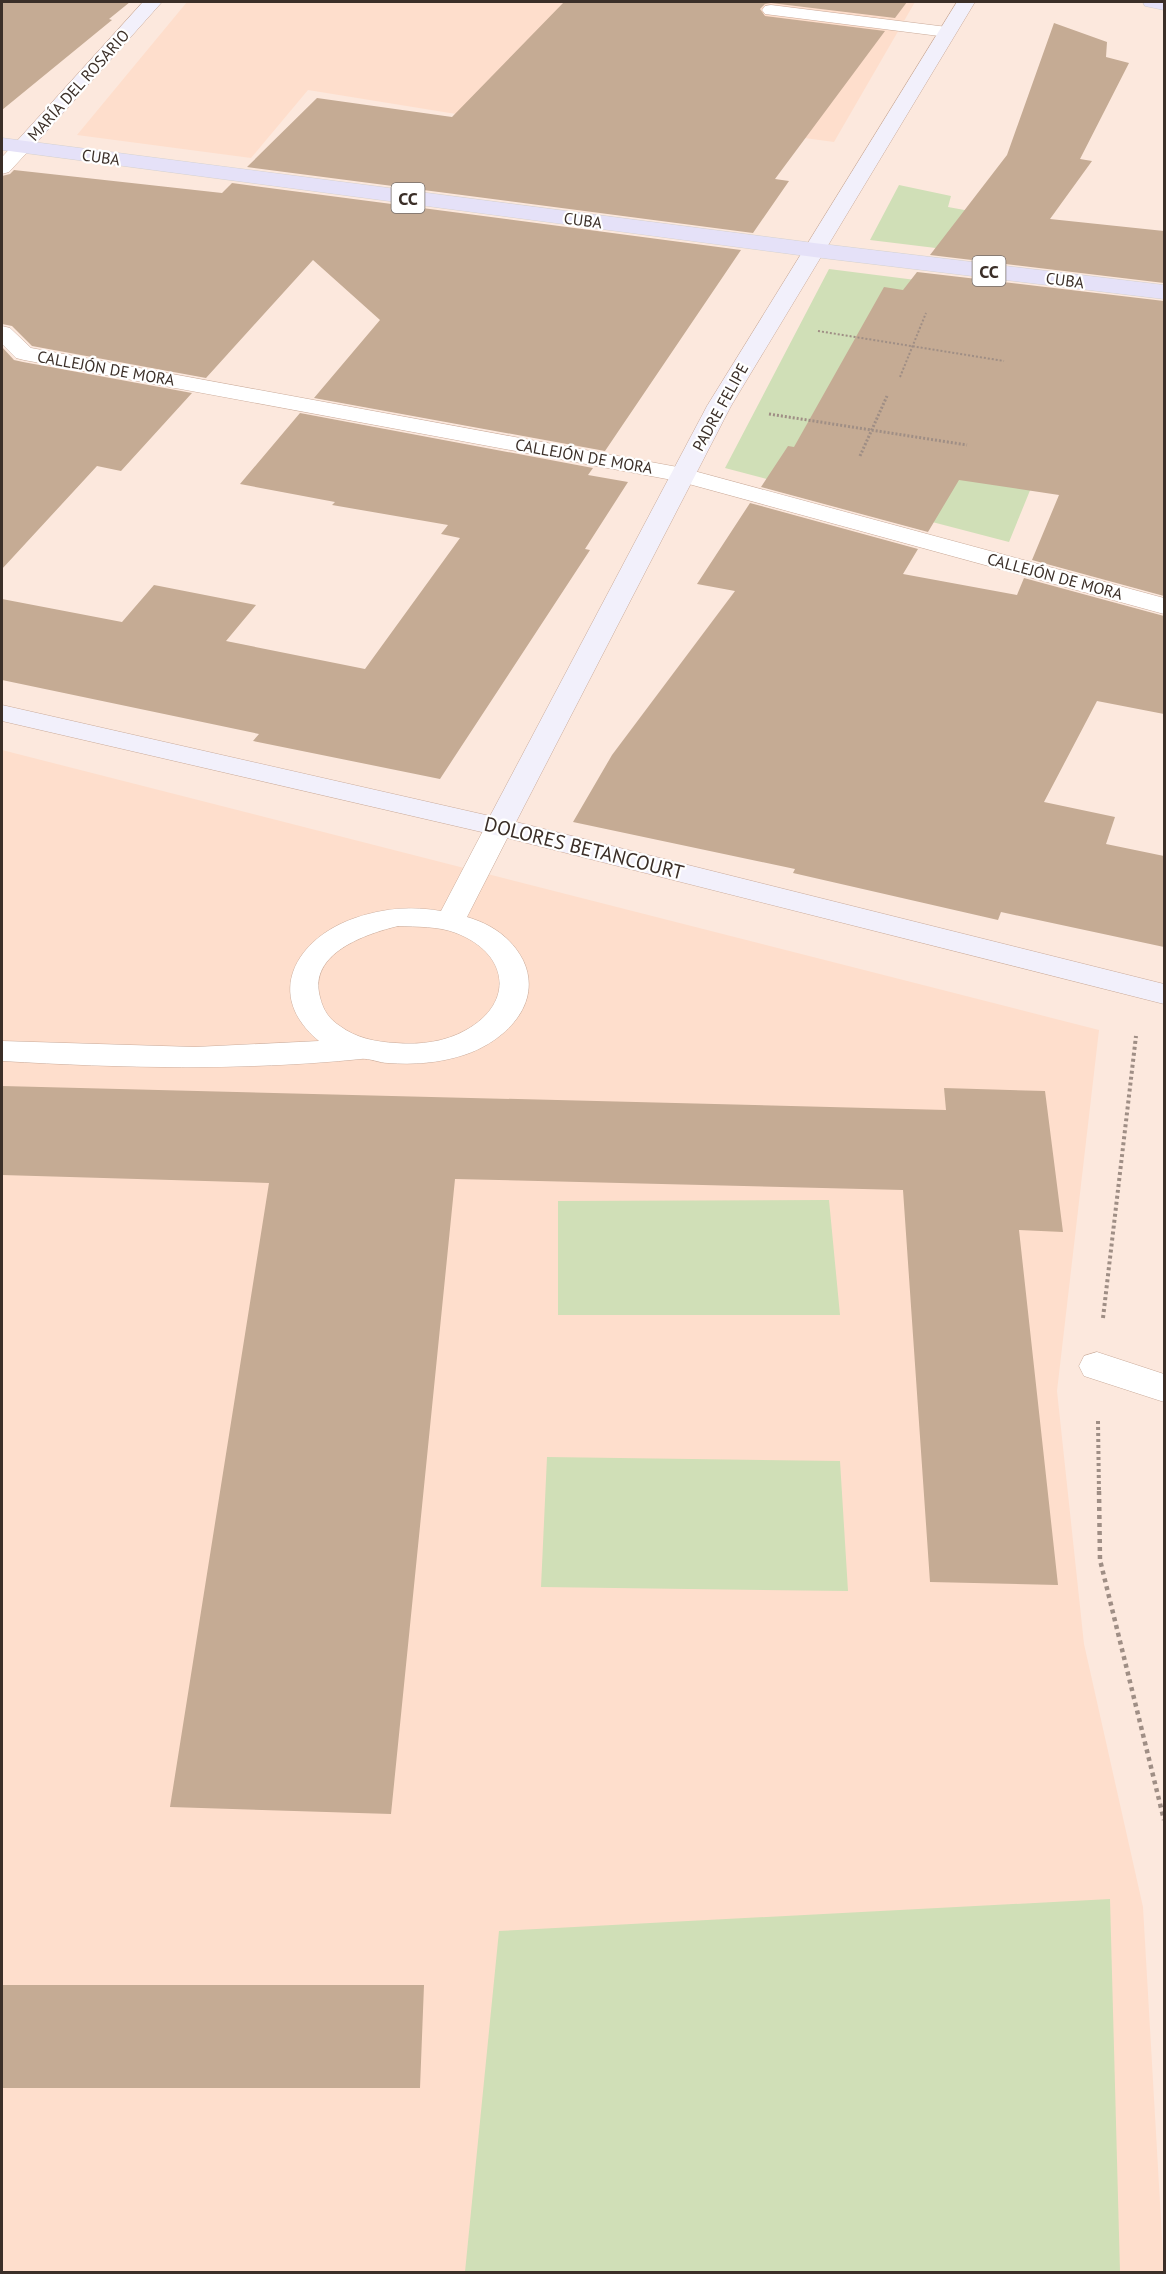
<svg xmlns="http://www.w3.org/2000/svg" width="1166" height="2274" viewBox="0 0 1166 2274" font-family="'PT Sans',sans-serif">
  <rect width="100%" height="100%" fill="#fce8dd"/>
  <path fill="#fedecc" d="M187,2h728l-81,140 -163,-22 -97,13 -266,-43 -57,68 -174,-23z
    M2,750l1097,280 -42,361 27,253 59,263 21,365h-1162z"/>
  <path fill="#d0dfb7" d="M899,185l52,11 -3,11 55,10 -10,38 -123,-15z
    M829,269l277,35 -97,238 -284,-74z
    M829,1200l11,115h-282v-114z
    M547,1457l293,4 8,130 -307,-4z
    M1110,1899l10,373h-655l34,-341z"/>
  <path fill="#c5ab94" d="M2,2h128l-21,17 3,1 -110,90z
    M564,2h343l-12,16 -124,-15 -6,1 -5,5 5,7 120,15 -110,148 14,2 -36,52 -506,-66 70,-69 135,19z
    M1054,23l53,19 -1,15 23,6 -49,96 12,2 -42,58 114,12v52l-234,-28 77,-100z
    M14,170l208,23 10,-10 509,67 -136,201 -291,-53 66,-78 -67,-60 -107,118 -174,-32 -20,-20 -10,-2v-148l8,-2z
    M917,272l247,29v295l-132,-36 27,-65 -100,-15 -31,52 -167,-45 27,-41 6,1 90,-160 19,3z
    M2,347l12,13 9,2 169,31 -71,78 -24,-5 -95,103z
    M300,413l293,55 -5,7 40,7 -43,67 5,1 -150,229 -187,-38 6,-7 -257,-54v-81l120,23 32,-37 102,20 -30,36 139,28 95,-131 -19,-4 7,-9 -116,-20 3,-3 -95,-18z
    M750,503l168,46 -15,25 114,21 7,-17 140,38v98l-67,-13 -53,101 71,15 -9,27 58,12v91l-163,-35 -3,8 -205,-47 2,-4 -222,-47 39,-67 123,-164 -38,-7z
    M2,1086l944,24 -2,-22 101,3 18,141 -44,-2 39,355 -128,-3 -27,-392 -448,-11 -64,635 -221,-7 99,-624 -267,-8z
    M2,1985h422l-4,103h-418z"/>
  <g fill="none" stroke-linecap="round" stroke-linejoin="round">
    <defs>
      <path id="lane" d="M771,5l176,22 6,1 3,4 -3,4 -6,1 -182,-23 -3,-4 3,-4z
        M2,326l8,2 21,20 652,120 8,2 4,5 -4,5 -8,2 -659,-122 -8,-2 -14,-14z
        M499,819l10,2 4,6 -46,90c24,7 44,20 56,43 21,44 -19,82 -59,95 -25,8 -50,10 -76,8 -9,0 -18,-5 -27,-4 -119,12 -240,9 -359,2v-20l193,6 124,-6c-56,-46 -23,-103 36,-123 29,-10 57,-12 86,-7l44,-84 4,-6zM398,926c19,1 40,0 58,7 52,20 60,69 10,97 -21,12 -46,15 -70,13 -20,-1 -40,-5 -56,-17 -11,-7 -17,-16 -20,-29 -12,-44 46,-63 78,-71z"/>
      <path id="street" d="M23,140l7,2 3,4 -24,26 -7,2v-17l14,-15z
        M683,468l481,130v16l-490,-134 -3,-5 3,-5z
        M1097,1352l67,22v28l-80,-26 -5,-10 5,-10z"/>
      <path id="secondary" d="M143,2h19l-132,148h-14l-3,-4 3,-4z
        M957,2h18l-244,404 -215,416 648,162v20l-665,-168 -497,-115v-16l488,111 217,-410z"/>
      <path id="primary" d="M1143,2h21v8l-19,-4z
        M2,138l812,105 350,42v14l-350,-42 -812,-107z"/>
    </defs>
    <use href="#lane" stroke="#caab9a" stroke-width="1"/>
    <use href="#street" stroke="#caab9a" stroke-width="1"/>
    <use href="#secondary" stroke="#caab9a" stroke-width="1"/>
    <use href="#primary" stroke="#d4d1d0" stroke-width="1"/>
    <path stroke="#9f8e85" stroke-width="2" stroke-dasharray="2 2" stroke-linecap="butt" d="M818,331l186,30
      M900,377l26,-64"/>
    <path stroke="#9f8e85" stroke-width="3" stroke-dasharray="2 2" stroke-linecap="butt" d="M769,414l198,31
      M860,456l27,-60"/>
    <path stroke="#9f8e85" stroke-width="4" stroke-dasharray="3 3" stroke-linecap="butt" d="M1103,1318l33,-282
      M1098,1421l1,72"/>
    <path stroke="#9f8e85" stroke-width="4.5" stroke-dasharray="4 4" stroke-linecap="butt" d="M1099,1491l1,69 64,260"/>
    <use href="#lane" fill="#fff" fill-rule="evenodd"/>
    <use href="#street" fill="#fff" fill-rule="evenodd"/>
    <use href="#secondary" fill="#f2f0fb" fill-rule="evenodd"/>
    <use href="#primary" fill="#e5e1f8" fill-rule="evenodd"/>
  </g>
  <g text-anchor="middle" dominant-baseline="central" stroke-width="4.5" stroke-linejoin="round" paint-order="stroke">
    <g font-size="16" fill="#3b2f28" stroke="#fff">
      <text transform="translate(78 85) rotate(-48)">MARÍA DEL ROSARIO</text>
      <text transform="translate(101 157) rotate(8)">CUBA</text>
      <text transform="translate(583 220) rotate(7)">CUBA</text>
      <text transform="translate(1065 280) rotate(7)">CUBA</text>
      <text transform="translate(106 368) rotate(10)">CALLEJÓN DE MORA</text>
      <text transform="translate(720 407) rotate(-61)">PADRE FELIPE</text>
      <text transform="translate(584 456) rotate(10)">CALLEJÓN DE MORA</text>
      <text transform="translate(1055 576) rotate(15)">CALLEJÓN DE MORA</text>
    </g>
    <g fill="#fff" stroke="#766d68" stroke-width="1.5">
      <rect x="391.5" y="183" width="33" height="30" rx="4.5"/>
      <rect x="972.5" y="256" width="33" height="30" rx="4.5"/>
    </g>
    <g font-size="18" font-weight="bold" fill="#3b2f28">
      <text x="408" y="198">CC</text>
      <text x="989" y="271">CC</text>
    </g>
    <g font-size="20" fill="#3b2f28" stroke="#fff">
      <text transform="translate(584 848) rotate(14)">DOLORES BETANCOURT</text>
    </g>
  </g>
  <rect width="1166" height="2274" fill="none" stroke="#3b2f28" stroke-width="6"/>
</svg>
